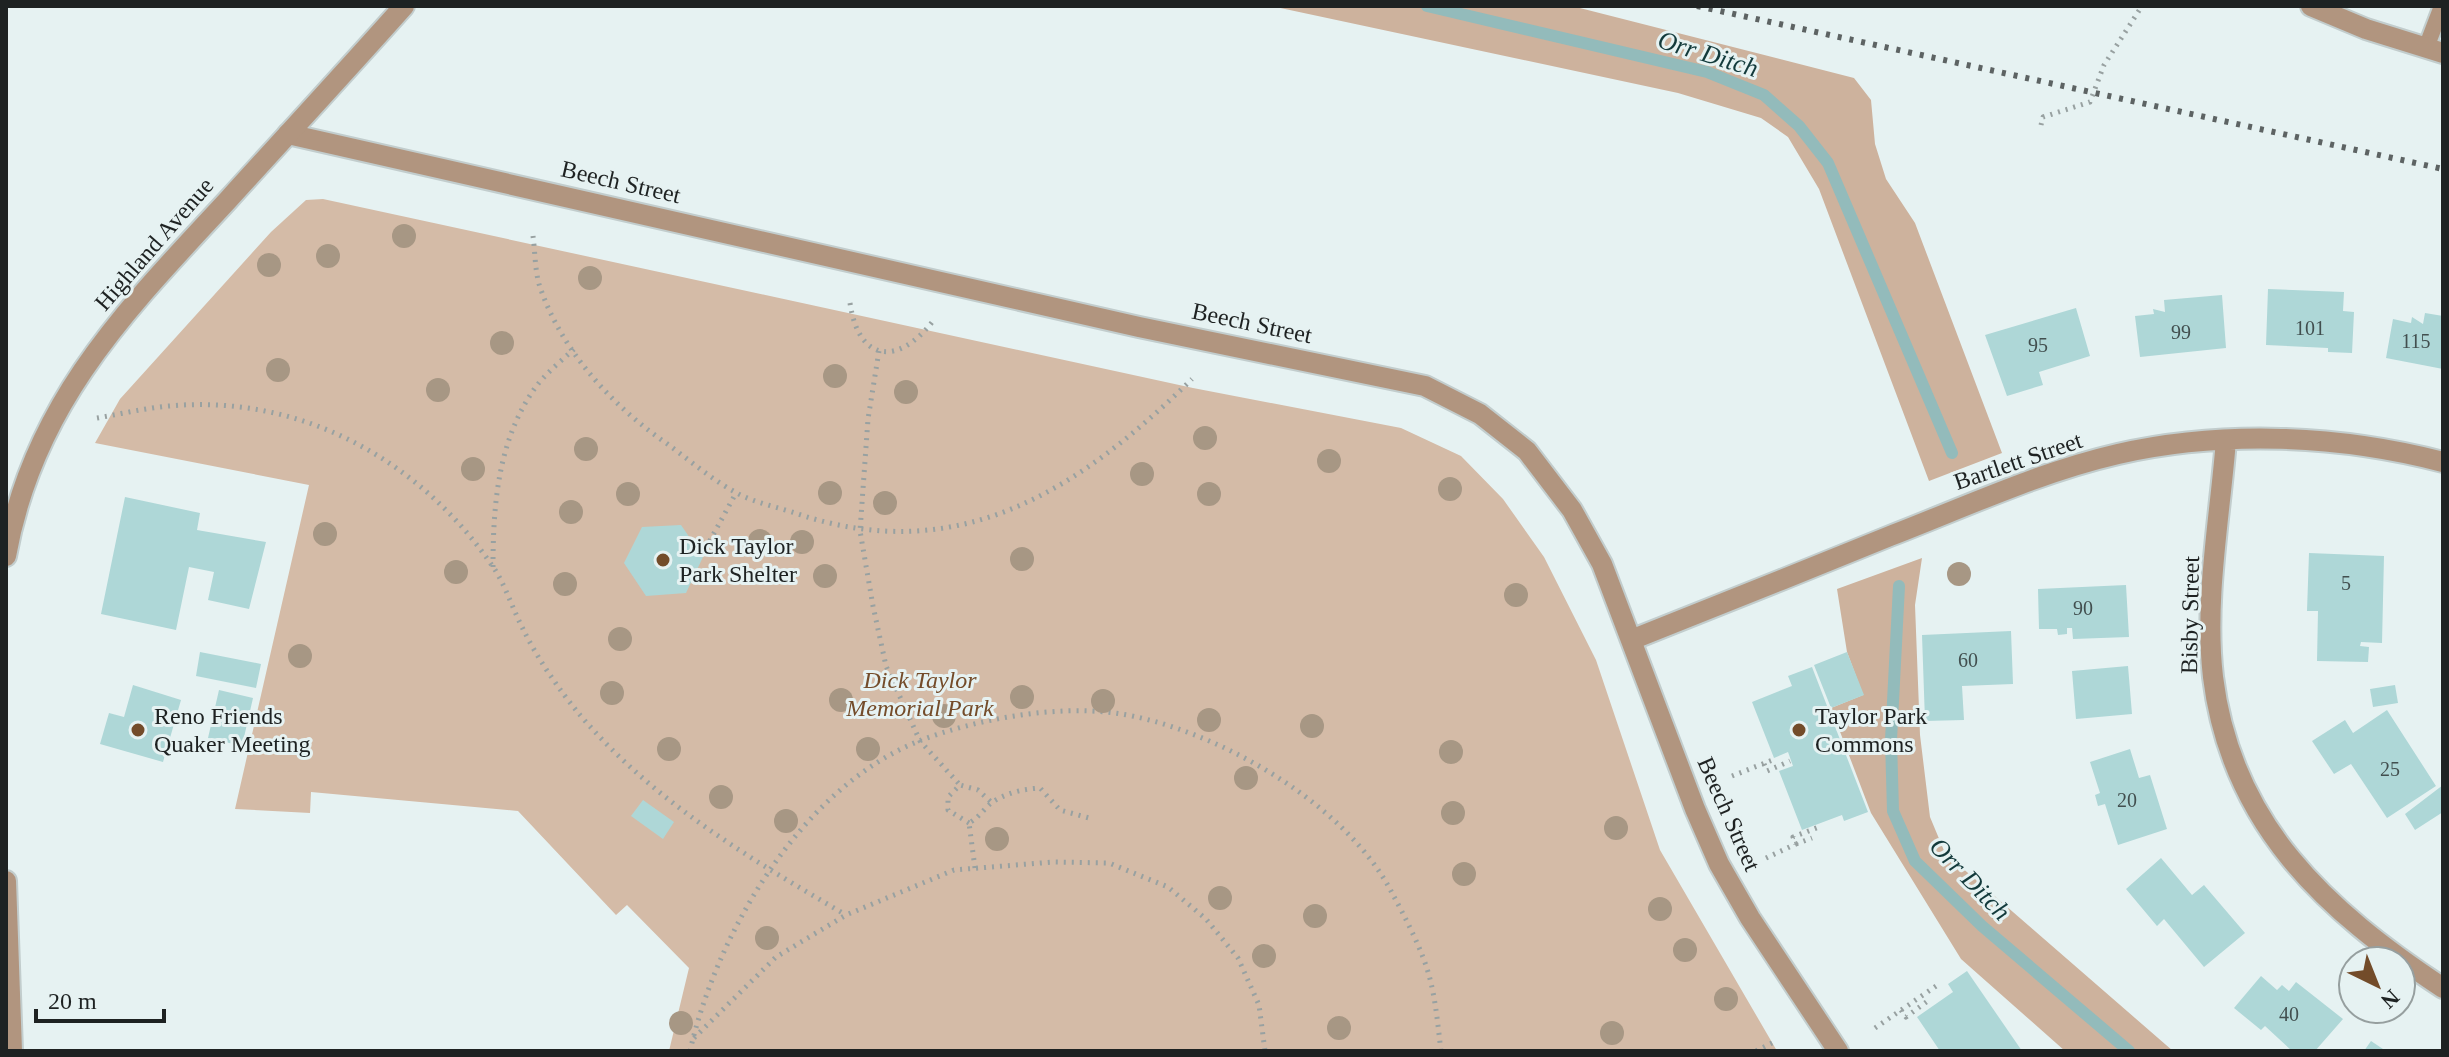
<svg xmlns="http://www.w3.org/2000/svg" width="2449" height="1057" viewBox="0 0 2449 1057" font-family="'Times New Roman',serif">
  <rect width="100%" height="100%" fill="#e6f2f2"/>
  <path fill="#d4bba7" d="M323,199l870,189 208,40 60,28 42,43 41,58 52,103 64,190 117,201h-1108l20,-83 -62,-63 -11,10 -98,-104 -207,-19 -1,21 -75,-4 74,-324 -214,-42 25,-44 151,-167 35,-32z"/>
  <path fill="#cdb29d" d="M1271,6h301l282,72 17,22 4,44 11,35 29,44 87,230 -73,28 -110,-292 -31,-52 -27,-19 -83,-25z
    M1922,558l-7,47 5,130 10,82 15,36 228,198h-108l-104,-92 -90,-146 -40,-105 32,-13 -16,-43 -10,-63z"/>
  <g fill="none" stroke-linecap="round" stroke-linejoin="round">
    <path stroke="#93bbbb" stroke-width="12" d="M1427,6l280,66 57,23 35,31 29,37 124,290
      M1899,586l-8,154 2,71 22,50 67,65 147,125"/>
  </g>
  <path fill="#aed7d7" d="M2268,289l76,3 -1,19 11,1 -2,41 -24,-1v-4l-62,-3z
    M2222,295l4,53 -86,9 -5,-41 19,-2 -1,-5 12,3 -1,-12z
    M2076,308l14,48 -51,16 4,13 -36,11 -22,-61z
    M2425,313l18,3v53l-57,-11 7,-39 18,4 1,-6 11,7z
    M125,497l75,16 -3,17 69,12 -17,67 -41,-9 6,-28 -25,-5 -13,63 -75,-16z
    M681,525l22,32 -17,36 -40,3 -22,-33 18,-36z
    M2309,553l75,3 -2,87 -21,-1 -1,4 9,1 -1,15 -51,-1 1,-50h-11z
    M2126,585l3,52 -56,2 -1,-11h-5v6l-9,1 -1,-6h-18l-1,-40z
    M2011,631l2,53 -51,2 2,34 -39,1 -3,-86z
    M200,652l61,12 -5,24 -60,-12z
    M1847,652l17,43 -33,13 -17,-43z
    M2128,666l4,48 -56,5 -4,-48z
    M1812,667l56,145 -24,9 -2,-6 -40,15 -23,-59 14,-5 -5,-14 -14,6 -22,-56 40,-16 -4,-10z
    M133,685l48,15 -18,62 -63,-18 9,-31 15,4z
    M2395,685l3,18 -25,4 -3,-18z
    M219,690l34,8 -11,48 -34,-8z
    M2387,710l49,76 -49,32 -36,-54 -17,10 -22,-33 33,-21 8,13z
    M2130,749l9,29 11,-3 17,54 -49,16 -13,-41 -7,2 -3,-11 5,-2 -10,-31z
    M2443,785v27l-28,18 -10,-16z
    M643,800l31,22 -11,17 -32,-23z
    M2161,858l31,37 12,-10 41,48 -41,34 -40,-48 -7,7 -31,-37z
    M1967,971l55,80h-82l-23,-34 36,-25 -5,-8z
    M2261,976l16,14 5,-5 7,6 7,-9 47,37 -28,32h-23l-27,-25 -4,4 -27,-22z
    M2371,1041l15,10h-22z"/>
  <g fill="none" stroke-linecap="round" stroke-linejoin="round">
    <defs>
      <path id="service" d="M2426,48l16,-42"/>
      <path id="minor" d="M288,134l851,193 286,59 55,28 47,37 45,59 30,54 93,245 24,55 31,54 88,133
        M2226,440c-6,77 -22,160 -13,237 18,147 112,233 230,311
        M1631,640c86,-34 173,-69 259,-104 75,-29 150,-64 228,-82 106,-24 221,-19 325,8"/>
      <path id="tertiary" d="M2311,6l55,23 77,24
        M6,556c27,-153 121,-247 222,-356 59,-65 118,-129 176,-194
        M6,881l6,170"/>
    </defs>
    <use href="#service" stroke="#c2cdcd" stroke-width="20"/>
    <use href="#minor" stroke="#c2cdcd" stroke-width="24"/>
    <use href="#tertiary" stroke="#c2cdcd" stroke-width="24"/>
    <path stroke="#98a1a1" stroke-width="5" stroke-dasharray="2 6" stroke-linecap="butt" d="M2041,125l2,-8 47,-15 14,-37 38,-59
      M533,236c2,15 2,34 6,48 21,65 72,121 127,159 22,16 45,36 69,49 19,11 43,15 63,22 162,54 282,-25 394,-135
      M850,303c9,61 49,62 83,18
      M879,351l-11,68 -8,112 13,75 13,60 34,75 40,44
      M97,418c24,-4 48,-10 72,-12 131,-12 249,53 322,158 14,19 21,44 32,65 14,29 37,62 57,86 74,87 169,143 266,200
      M702,555l34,-62
      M493,567c0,-62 5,-127 42,-179 10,-14 26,-27 39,-39
      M1764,764l3,7 23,-10
      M1732,776l43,-17
      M969,823l-21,-13v-13l12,-12 18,5 13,12
      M1796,844l16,-6
      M1766,858l30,-14 -3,-7 26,-10
      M975,868l-6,-45c11,-6 16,-16 25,-22 15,-9 30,-12 46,-13l20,22 29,8
      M1901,1010l5,7 23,-17
      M1875,1028l64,-44
      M694,1038l82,-81 70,-42 108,-45 99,-8 56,1 59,24 38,32 32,39 21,47 6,46
      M690,1051c27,-118 111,-263 229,-310 57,-22 136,-36 196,-28 98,14 229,89 276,178 14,26 32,60 39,88 6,23 8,48 11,72
      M1756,1051l18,-9"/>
    <use href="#service" stroke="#b1957f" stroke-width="16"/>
    <use href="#minor" stroke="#b1957f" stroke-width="20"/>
    <use href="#tertiary" stroke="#b1957f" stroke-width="20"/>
    <path stroke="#5d6363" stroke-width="6" stroke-dasharray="4 8" stroke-linecap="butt" d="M1697,6l746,163"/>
  </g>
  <g fill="#a79784">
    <circle cx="404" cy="236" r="12"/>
    <circle cx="328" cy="256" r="12"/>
    <circle cx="269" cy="265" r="12"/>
    <circle cx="590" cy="278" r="12"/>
    <circle cx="502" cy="343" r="12"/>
    <circle cx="278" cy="370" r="12"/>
    <circle cx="835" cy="376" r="12"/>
    <circle cx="438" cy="390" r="12"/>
    <circle cx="906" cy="392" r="12"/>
    <circle cx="1205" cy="438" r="12"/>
    <circle cx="586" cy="449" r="12"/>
    <circle cx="1329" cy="461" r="12"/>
    <circle cx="473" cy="469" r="12"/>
    <circle cx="1142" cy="474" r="12"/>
    <circle cx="1450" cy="489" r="12"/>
    <circle cx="830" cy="493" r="12"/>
    <circle cx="628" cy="494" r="12"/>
    <circle cx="1209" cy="494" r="12"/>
    <circle cx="885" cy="503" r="12"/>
    <circle cx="571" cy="512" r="12"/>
    <circle cx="325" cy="534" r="12"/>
    <circle cx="760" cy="541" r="12"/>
    <circle cx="802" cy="542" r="12"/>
    <circle cx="1022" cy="559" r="12"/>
    <circle cx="456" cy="572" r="12"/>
    <circle cx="1959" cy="574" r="12"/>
    <circle cx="825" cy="576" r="12"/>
    <circle cx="565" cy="584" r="12"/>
    <circle cx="1516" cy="595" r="12"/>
    <circle cx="620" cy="639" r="12"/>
    <circle cx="300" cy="656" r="12"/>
    <circle cx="612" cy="693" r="12"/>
    <circle cx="1022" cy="697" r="12"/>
    <circle cx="841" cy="700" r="12"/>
    <circle cx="1103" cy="701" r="12"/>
    <circle cx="944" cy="716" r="12"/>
    <circle cx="1209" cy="720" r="12"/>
    <circle cx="1312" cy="726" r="12"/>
    <circle cx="669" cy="749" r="12"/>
    <circle cx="868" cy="749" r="12"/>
    <circle cx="1451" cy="752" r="12"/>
    <circle cx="1246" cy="778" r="12"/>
    <circle cx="721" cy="797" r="12"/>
    <circle cx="1453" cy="813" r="12"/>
    <circle cx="786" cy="821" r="12"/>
    <circle cx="1616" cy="828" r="12"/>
    <circle cx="997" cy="839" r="12"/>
    <circle cx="1464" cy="874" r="12"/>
    <circle cx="1220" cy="898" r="12"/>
    <circle cx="1660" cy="909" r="12"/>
    <circle cx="1315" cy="916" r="12"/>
    <circle cx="767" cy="938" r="12"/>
    <circle cx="1685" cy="950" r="12"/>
    <circle cx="1264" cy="956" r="12"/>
    <circle cx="1726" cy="999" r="12"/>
    <circle cx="681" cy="1023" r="12"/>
    <circle cx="1339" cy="1028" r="12"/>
    <circle cx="1612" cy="1033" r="12"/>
  </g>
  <g fill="#734c2a" stroke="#e6f2f2" stroke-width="3">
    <circle cx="663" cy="560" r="8"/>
    <circle cx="138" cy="730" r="8"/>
    <circle cx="1799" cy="730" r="8"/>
  </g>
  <g text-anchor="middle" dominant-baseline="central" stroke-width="6" stroke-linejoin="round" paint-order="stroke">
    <g font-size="20" fill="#424f4f">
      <text x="2310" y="328">101</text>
      <text x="2181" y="332">99</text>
      <text x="2416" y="341">115</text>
      <text x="2038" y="345">95</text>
      <text x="2346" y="583">5</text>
      <text x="2083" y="608">90</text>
      <text x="1968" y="660">60</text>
      <text x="2390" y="769">25</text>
      <text x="2127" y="800">20</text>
      <text x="2289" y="1014">40</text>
    </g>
    <g font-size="24" fill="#1e2222" stroke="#e6f2f2">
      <text transform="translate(621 182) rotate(13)">Beech Street</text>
      <text transform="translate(154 244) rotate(-49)">Highland Avenue</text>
      <text transform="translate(1252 323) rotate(12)">Beech Street</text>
      <text transform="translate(2018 461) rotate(-19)">Bartlett Street</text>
      <text transform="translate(2190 615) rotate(-89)">Bisby Street</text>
      <text transform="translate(1729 814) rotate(66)">Beech Street</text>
    </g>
    <g font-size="24" fill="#1e2222" stroke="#e6f2f2" text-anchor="start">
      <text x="679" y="546">Dick Taylor<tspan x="679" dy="28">Park Shelter</tspan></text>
      <text x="154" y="716">Reno Friends<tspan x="154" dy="28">Quaker Meeting</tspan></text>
      <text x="1815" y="716">Taylor Park<tspan x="1815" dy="28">Commons</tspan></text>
    </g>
    <g font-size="24" font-style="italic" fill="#744c2a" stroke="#e6f2f2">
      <text x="920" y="680">Dick Taylor<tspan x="920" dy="28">Memorial Park</tspan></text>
    </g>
    <g font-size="26" font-style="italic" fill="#133a3b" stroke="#e6f2f2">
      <text transform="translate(1708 54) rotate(17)">Orr Ditch</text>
      <text transform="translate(1970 879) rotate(46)">Orr Ditch</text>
    </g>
  </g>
  <rect width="2449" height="1057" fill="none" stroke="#1e2222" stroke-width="16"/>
  <g transform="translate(2377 985) rotate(137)"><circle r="38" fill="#e6f2f2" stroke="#969f9f" stroke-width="2"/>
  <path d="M0-6L14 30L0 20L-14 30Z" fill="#734c2a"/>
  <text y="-12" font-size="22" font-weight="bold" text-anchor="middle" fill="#1e2222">N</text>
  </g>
  <path d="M36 1009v12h128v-12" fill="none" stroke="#1e2222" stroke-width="4"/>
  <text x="48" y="1009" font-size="24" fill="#1e2222" stroke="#e6f2f2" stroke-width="6" paint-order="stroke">20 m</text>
</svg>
